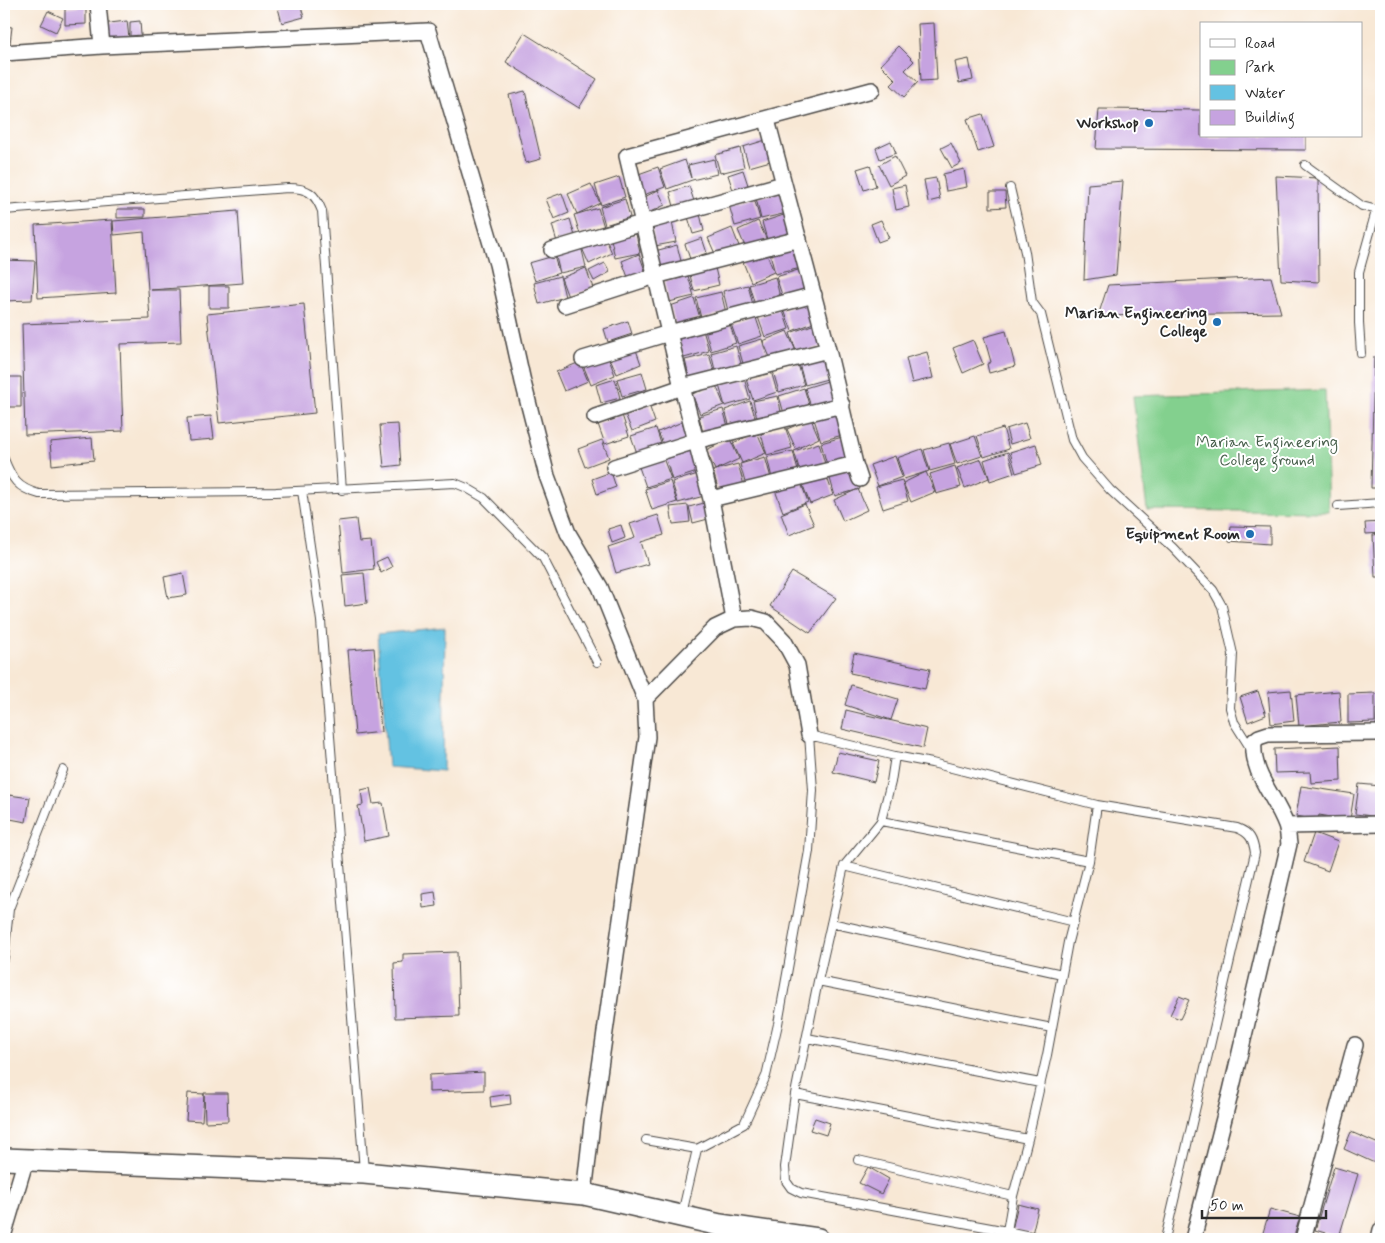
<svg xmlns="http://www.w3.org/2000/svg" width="1385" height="1243" viewBox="0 0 1385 1243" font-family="Mynerve,sans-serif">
  <rect width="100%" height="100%" fill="#fff"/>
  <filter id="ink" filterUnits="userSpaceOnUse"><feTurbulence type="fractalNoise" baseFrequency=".02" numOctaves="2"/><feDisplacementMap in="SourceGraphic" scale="10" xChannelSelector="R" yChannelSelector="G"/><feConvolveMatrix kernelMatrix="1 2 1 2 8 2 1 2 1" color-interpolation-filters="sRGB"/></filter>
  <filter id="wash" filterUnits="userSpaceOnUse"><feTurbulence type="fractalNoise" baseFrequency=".0096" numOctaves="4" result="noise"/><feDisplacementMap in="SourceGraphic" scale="20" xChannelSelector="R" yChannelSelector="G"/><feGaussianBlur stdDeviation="1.12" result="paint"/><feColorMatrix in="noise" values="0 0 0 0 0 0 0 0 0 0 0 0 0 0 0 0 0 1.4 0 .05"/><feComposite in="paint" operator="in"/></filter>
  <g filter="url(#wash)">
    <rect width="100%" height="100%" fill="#f8e8d5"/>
    <path fill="#83d08e" stroke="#577e5c" d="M1325,390l4,122 -182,-2 -14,-114z"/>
    <path fill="#64c2e2" stroke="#487686" d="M445,627l-2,144 -55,-4 -10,-133z"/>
    <g id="blocks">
      <path fill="#c6a3e0" d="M277,4h23l4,13 -22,6z
        M86,6v18l-21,1v-17z
        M48,11l15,7 -7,14 -15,-7z
        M127,21l2,17 -27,3 -1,-17z
        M140,21l1,14 -11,1v-14z
        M934,23l3,57 -16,1 -3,-57z
        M4,26l8,1 -3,25 -5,-1z
        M524,33l73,46 -18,29 -73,-46z
        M899,46l15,15 -9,9 13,12 -14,15 -13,-12 5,-5 -15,-15z
        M969,59l4,21 -14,3 -4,-21z
        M525,91l16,68 -15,4 -17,-68z
        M1099,109l102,1v26h105v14l-210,-1z
        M983,114l11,33 -16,5 -11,-33z
        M769,139l5,21 -25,7 -6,-20z
        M891,141l5,12 -16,6 -4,-11z
        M951,143l10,20 -9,5 -11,-20z
        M740,148l4,19 -24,6 -5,-18z
        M895,156l10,20 -16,9 -10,-20z
        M714,159l3,15 -25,6 -25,9 -7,-20 25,-9 6,18 -3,-13z
        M870,165l6,21 -12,4 -7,-21z
        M658,167l7,20 -24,9 -8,-20z
        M964,169l3,18 -21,4 -3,-17z
        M743,170l7,21 -15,5 -7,-21z
        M1276,176l42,2 1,104 -38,-2z
        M619,177l6,20 -24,8 -6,-20z
        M936,178l4,21 -12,3 -4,-22z
        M1123,181l-7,94 -32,5 4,-96z
        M591,184l9,19 -23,11 -9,-20z
        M905,185l4,22 -13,3 -4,-22z
        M689,186l6,18 -20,6 -5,-18z
        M658,190l7,15 -17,8 -7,-14z
        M781,192l6,21 -26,6 -5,-21z
        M990,192h15l1,15 -16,1z
        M562,193l7,20 -15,6 -8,-20z
        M754,198l6,21 -25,7 -6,-21z
        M625,199l5,18 -25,8 -5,-18z
        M598,208l6,19 -24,7 -6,-19z
        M117,209h28v8l-28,1z
        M238,211l5,72 -92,7h28l2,52 -61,2 3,87 -98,4 -3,-111 128,-5 -6,-87 -30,3 -1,-14z
        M700,214l4,17 -11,3 -5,-17z
        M787,214l7,21 -26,8 -6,-21z
        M570,219l5,17 -18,6 -5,-17z
        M112,220l4,73 -78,5 -3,-73z
        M881,220l8,18 -11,4 -7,-18z
        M758,221l9,19 -21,9 -8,-19z
        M672,222l4,20 -21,4 -3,-20z
        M732,228l7,18 -23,10 -8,-18z
        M636,234l4,19 -25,5 -4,-19z
        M605,237l7,16 -23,11 -7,-16z
        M702,238l5,15 -17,6 -5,-15z
        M677,245l5,20 -22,5 -5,-19z
        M581,246l5,21 -26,6 -5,-20z
        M796,246l5,22 -26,6 -5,-21z
        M766,252l8,20 -23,10 -8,-20z
        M639,254l7,19 -17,7 -7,-19z
        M554,256l5,17 -24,8 -6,-18z
        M4,260l31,1 -3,39 -28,1z
        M605,263l5,9 -16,9 -5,-10z
        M586,268l7,20 -25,9 -7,-19z
        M715,268l4,17 -25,6 -4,-16z
        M801,269l7,21 -25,8 -7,-21z
        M560,276l5,21 -26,7 -5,-21z
        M688,276l6,20 -25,6 -5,-20z
        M775,277l5,20 -25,8 -6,-20z
        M1271,277l10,36 -183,3 10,-31z
        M748,285l5,20 -25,6 -5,-20z
        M209,286h20v22h-20z
        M721,292l5,21 -25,5 -5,-20z
        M694,298l6,20 -24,8 -6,-20z
        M809,301l7,21 -24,9 -8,-21z
        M304,304l11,109 -96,10 -12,-109z
        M782,308l7,21 -24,8 -7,-20z
        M755,315l7,21 -24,8 -7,-20z
        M628,321l4,13 -24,8 -4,-13z
        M729,322l7,21 -25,8 -6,-21z
        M815,324l7,22 -25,8 -7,-21z
        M703,330l6,21 -25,7 -6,-20z
        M787,331l9,20 -24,11 -9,-21z
        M1006,331l9,35 -26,7 -2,-9 4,-2 -7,-25z
        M762,339l6,21 -24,7 -6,-21z
        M973,340l10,24 -20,9 -10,-25z
        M736,346l6,21 -26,7 -5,-21z
        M635,347l6,17 -24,10 -7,-16z
        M927,352l6,26 -21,5 -6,-25z
        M607,354l8,21 -24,10 -8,-20z
        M709,354l6,21 -25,6 -5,-21z
        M825,357l6,21 -26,7 -6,-21z
        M1374,357h7v131h-10z
        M580,362l8,19 -24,10 -8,-19z
        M798,364l6,21 -25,7 -6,-21z
        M771,371l6,21 -24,8 -7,-21z
        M642,372l5,17 -25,7 -5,-17z
        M4,377h17v30h-17z
        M744,378l6,21 -25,7 -6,-21z
        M615,379l5,19 -19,5 -5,-18z
        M831,380l6,22 -25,8 -7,-22z
        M716,385l8,20 -24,9 -8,-20z
        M804,388l6,20 -25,9 -6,-21z
        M778,396l4,21 -24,5 -5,-21z
        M750,401l7,22 -26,8 -6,-21z
        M649,405l6,17 -23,9 -7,-17z
        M723,409l6,21 -25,7 -5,-21z
        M839,412l7,22 -25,7 -7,-22z
        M622,415l7,21 -24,8 -7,-20z
        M211,416l3,23 -25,2 -2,-23z
        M811,419l8,19 -23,11 -9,-20z
        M682,422l7,17 -24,10 -7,-17z
        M1025,423l5,15 -20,6 -4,-15z
        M398,424l3,41 -17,2 -4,-42z
        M785,426l7,22 -25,7 -6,-21z
        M656,428l6,19 -24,9 -7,-20z
        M1003,428l6,21 -25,8 -7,-21z
        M757,432l9,21 -24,10 -9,-20z
        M846,436l6,22 -25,7 -6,-22z
        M975,436l7,20 -25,8 -7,-20z
        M92,438l2,22 -42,5 -2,-23z
        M730,439l9,20 -24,11 23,-6 6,21 -25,7 -6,-21 2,-1 -9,-20z
        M602,440l7,18 -24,9 -7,-18z
        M819,443l6,21 -25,8 -6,-21z
        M949,443l6,21 -25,7 -6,-21z
        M1036,444l6,21 -26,8 -6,-21z
        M922,449l7,22 -25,8 -7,-21z
        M691,451l6,21 -25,8 -6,-21z
        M793,451l5,20 -26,7 -5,-21z
        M1008,452l6,21 -24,8 -6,-21z
        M895,456l7,21 -24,9 -8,-21z
        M765,457l6,21 -25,8 -6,-22z
        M663,458l8,21 -25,8 -7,-20z
        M981,459l8,19 -24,10 -8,-20z
        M955,466l6,21 -25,7 -6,-20z
        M853,467l7,22 -25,7 -6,-21z
        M611,472l5,15 -19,7 -5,-15z
        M926,472l9,20 -24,10 -8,-19z
        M698,474l6,22 -26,7 -6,-21z
        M826,474l7,21 -23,9 -8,-21z
        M800,480l8,22 -25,10 -8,-22z
        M902,480l6,21 -25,8 -7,-22z
        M670,481l7,21 -25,8 -7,-21z
        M858,489l9,21 -24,11 -9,-21z
        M708,502l4,16 -19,5 -4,-16z
        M805,504l9,21 -25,10 -8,-21z
        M688,505l2,17 -17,2 -3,-17z
        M658,515l6,20 -23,7 7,22 -32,9 -8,-26 27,-9 -5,-14z
        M356,519l3,23 12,-1 3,28 -31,4 -5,-52z
        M1381,522v11l-15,1 -1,-11z
        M621,525l4,13 -13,5 -4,-14z
        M1231,526l39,1v17l-41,-3z
        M1381,534v43h-6l-2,-42z
        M387,557l5,10 -11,6 -5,-11z
        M792,572l44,26 -26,35 -40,-27z
        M183,573l4,22 -19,3 -4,-21z
        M364,573l3,30 -22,3 -3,-31z
        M374,648l7,84 -26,3 -7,-85z
        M854,653l76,16 -5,20 -75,-16z
        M851,685l47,14 -7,21 -46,-15z
        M1291,690l3,31 -23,3 -3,-32z
        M1258,691l8,24 -18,7 -8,-25z
        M1339,691l2,31 -42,4 -3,-31z
        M1379,692h2v33h-5z
        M1375,693v29l-27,1v-29z
        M846,710l81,19 -4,19 -81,-19z
        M1340,746l1,35 -30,2 -1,-11 -35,1 -1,-24z
        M838,752l41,9 -5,21 -41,-10z
        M1359,784l22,2v31l-26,-3z
        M1301,786l53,8 -4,26 -31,-5 -1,5 -22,-4z
        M370,788l3,16 10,-1 6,33 -25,5 -6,-35 5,-1 -2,-15z
        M9,795l21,3 -4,24 -21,-4z
        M1314,833l24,9 -10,29 -24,-9z
        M435,892l2,14 -14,2 -1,-14z
        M457,952l2,64 -64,2 -1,-55 9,-1v-8z
        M1179,996l10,4 -9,19 -10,-4z
        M484,1072v18l-55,2v-17z
        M188,1093l16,1 -2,27 -16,-1z
        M204,1093h23l1,28 -23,1z
        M510,1094l1,10 -20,3 -1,-10z
        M815,1118l15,5 -4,12 -16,-5z
        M1351,1132l30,13v21l-37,-17z
        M868,1167l21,12 -8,15 -22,-11z
        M1334,1167l24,7 -19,63 -24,-7z
        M1018,1204l20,5 -6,25 -20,-4z
        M1270,1209l30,8 -7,22h-19l-12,-3z"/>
    </g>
  </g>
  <g filter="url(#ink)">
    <use href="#blocks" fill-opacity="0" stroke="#4a4744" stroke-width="1"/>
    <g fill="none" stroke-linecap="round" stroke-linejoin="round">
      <defs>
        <path id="lane" d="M1305,165l57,41 19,5
          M1010,188l15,64 7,50 9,12 31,126 10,18 28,32 63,58 40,42 9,16 11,48 -3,54 4,14 17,27
          M4,210l284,-22c20,0 27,5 34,23l20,279
          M1361,353l-2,-30v-51l17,-61
          M4,459c8,20 13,29 35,35l237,-2 179,-9 12,5 17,10 59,60 54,104
          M302,491l19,130 43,550
          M1338,506l43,-3
          M1097,805l140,23c13,5 16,11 18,25l-90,386
          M881,821l208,40
          M844,866l230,56
          M831,923l231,51
          M4,958l5,-49 54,-139
          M818,981l234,47
          M807,1038l233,45
          M795,1094l233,45
          M646,1140l51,9
          M858,1160l155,36
          M682,1214l15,-65 47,-25 22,-48 12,-52 31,-173 4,-61 -4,-55 86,21 37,7 165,42 -8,56 -21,81 -21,113 -19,84 -15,57 -6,35 -206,-38 -10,-5 -5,-7 -1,-14 10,-73 23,-113 26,-115 37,-45 10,-39 4,-26
          M1007,1231l37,8"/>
        <path id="street" d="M98,4l4,42
          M4,53l98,-7 326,-15 69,233 26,118 24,94 21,57 32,54 45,112
          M767,120l61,230 27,114 5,15
          M552,250l90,-27 141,-39
          M565,305l90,-29 144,-37
          M583,359l86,-26 145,-38
          M595,417l87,-30 146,-37
          M614,467l81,-26 147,-36
          M711,499l144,-35
          M734,619l-23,-120 -29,-112 -55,-231 245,-66
          M1287,826l94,-2
          M584,1194l8,-71 55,-386 -2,-38 70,-71 19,-9 17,-1 15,4 18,19 13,24 12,70
          M4,1233l22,-74
          M1193,1239l38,-148 58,-247c-1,-6 -1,-14 -3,-19 -11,-30 -35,-50 -32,-84l5,-4 9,-3 113,-1
          M1303,1239l52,-194
          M1379,1239l2,-9"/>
        <path id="secondary" d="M4,1159l360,14 220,21 136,31 98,14"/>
      </defs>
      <use href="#lane" stroke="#4a4744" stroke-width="10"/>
      <use href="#street" stroke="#4a4744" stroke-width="18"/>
      <use href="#secondary" stroke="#4a4744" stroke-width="24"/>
      <use href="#lane" stroke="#fff" stroke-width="8"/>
      <use href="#street" stroke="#fff" stroke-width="15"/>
      <use href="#secondary" stroke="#fff" stroke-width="21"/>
    </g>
  </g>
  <g fill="#1f6fb2" stroke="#fff" stroke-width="2">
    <circle cx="1149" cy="123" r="5"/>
    <circle cx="1217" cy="322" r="5"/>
    <circle cx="1250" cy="534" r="5"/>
  </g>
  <g text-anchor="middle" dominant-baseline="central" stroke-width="4" stroke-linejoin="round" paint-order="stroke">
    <g font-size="16" font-weight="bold" fill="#2b2b2b" stroke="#fff" text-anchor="end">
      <text x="1139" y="123">Workshop</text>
      <text x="1207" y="313">Marian Engineering<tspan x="1207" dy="18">College</tspan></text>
      <text x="1240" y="534">Equipment Room</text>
    </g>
    <g font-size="16" fill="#455d49" stroke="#fff">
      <text x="1267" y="442">Marian Engineering<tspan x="1267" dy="18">College ground</tspan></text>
    </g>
  </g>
  <rect width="1385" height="1243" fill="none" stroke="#fff" stroke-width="20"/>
  <rect x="1200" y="22" width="162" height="115" fill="#ffffff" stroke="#aaaaaa"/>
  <rect x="1210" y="39" width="25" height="8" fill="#ffffff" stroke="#aaaaaa"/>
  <text x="1245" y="48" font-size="15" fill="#2b2b2b">Road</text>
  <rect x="1210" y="60" width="25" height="15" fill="#83d08e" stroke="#aaaaaa"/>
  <text x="1245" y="72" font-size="15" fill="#2b2b2b">Park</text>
  <rect x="1210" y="85" width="25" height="15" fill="#64c2e2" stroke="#aaaaaa"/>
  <text x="1245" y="98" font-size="15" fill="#2b2b2b">Water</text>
  <rect x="1210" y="110" width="25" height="15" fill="#c6a3e0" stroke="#aaaaaa"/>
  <text x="1245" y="122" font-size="15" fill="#2b2b2b">Building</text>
  <path d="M1202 1210v8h124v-8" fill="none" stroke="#2b2b2b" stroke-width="2.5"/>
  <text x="1210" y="1210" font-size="15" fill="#2b2b2b" stroke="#ffffff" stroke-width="4" paint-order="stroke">50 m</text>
</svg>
